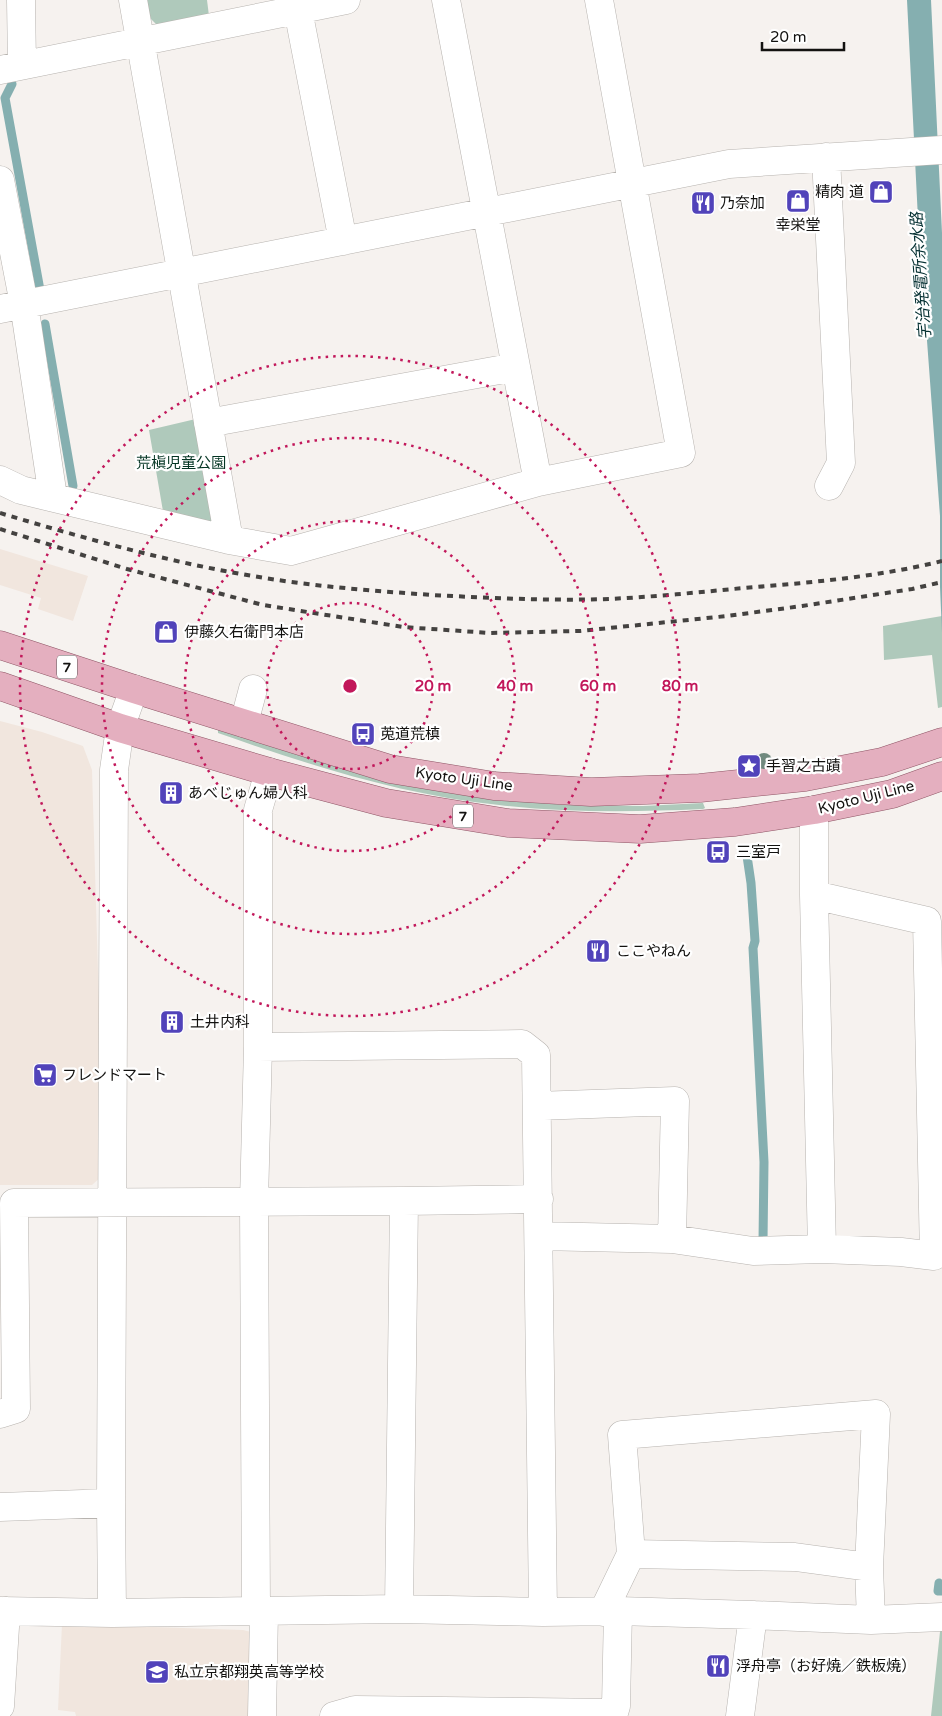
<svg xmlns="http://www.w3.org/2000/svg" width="942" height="1716" viewBox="0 0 942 1716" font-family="'Varela Round','Noto Sans JP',sans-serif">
  <rect width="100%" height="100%" fill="#f6f2ef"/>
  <path fill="#f1e6de" d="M0,549l88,27 -15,45 -35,-12 3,-11 -41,-13z
    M0,721l42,11 41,14 9,24 12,404 -12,11h-92z
    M62,1624l181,6 12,3 -1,83h-178l-1,-4 -17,-2z"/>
  <path fill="#afc9bb" d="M145,0h62l2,16 -52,9 -10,-10z
    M200,418l18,108 -54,-9 -15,-87z
    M942,616v91l-4,1 -6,-53 -48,5 -1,-34z
    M218,729l269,69 79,7 77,1 60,-3 2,5 -2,1c-68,3 -136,4 -204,-4 -97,-10 -190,-40 -281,-72z
    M942,1613v103h-11z"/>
  <path fill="#85afb0" d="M907,0h24l11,233v400l-2,-46v-71l-22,-297z"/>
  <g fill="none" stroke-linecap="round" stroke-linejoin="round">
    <path stroke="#85afb0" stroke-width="9" d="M12,84l-7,14 35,192
      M45,324l28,162
      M747,856l4,27 4,58 -2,7 11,214 -1,79
      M939,1583l-1,8h4"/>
    <defs>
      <path id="minor" d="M21,0l1,65
        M133,0l96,540
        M446,0l92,482
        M298,10l45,231
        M0,70l346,-70
        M826,157l15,306 -12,23
        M0,180l24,124 29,193
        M0,309l729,-145 213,-14
        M208,423l308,-56
        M0,480l21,10 208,50 62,11 247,-69 143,-29 -82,-453
        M244,723l9,-34
        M814,810v85l8,354
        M258,1047l264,-3 14,11 7,557
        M537,1106l138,-5 -3,138
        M539,1236l133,3 81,12 69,-2 79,3 33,4 -7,-335 -113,-26
        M0,1414l16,-5 -2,-206 390,-2 135,-2
        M0,1507l111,-4
        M631,1554l164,3 74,10
        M399,1609l5,-408
        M0,1611l112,2 287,-4 144,3 75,-1 135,4 118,5 71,-3
        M256,1612l-2,-411 4,-154v-237l11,-38
        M603,1612l28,-58 -9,-119 254,-21 -7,153 2,53
        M112,1613l-1,-110 3,-733 6,-42 14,-39
        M0,1706l6,-95
        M262,1716l2,-104
        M334,1716l21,-6 259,3
        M613,1716l3,-10 2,-95
        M740,1716l13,-101"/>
      <path id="major" d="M0,645l134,44 256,80 104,17 97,6 109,-4 105,-11 77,-15 60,-20
        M0,686l120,42 149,44 117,31 122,20 132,6 95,-7 79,-12 78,-16 50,-18"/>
    </defs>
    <use href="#minor" stroke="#b7b3af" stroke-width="29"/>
    <use href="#major" stroke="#8f5666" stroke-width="29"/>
    <use href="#minor" stroke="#fff" stroke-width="28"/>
    <use href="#major" stroke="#e4afbf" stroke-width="28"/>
    <path stroke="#444240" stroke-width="4" stroke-dasharray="6 6" stroke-linecap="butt" d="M0,513c87,26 175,51 265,65 55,9 111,13 167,17 59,3 118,6 177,4 41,-2 83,-6 124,-10 70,-6 141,-11 209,-28
      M0,529l127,40 136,36 140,22 87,6 90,-2 147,-15 75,-10 110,-17 30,-7"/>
  </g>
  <circle fill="#718a7f" cx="764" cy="761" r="8"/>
  <g fill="none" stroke="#c2185b" stroke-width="2.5" stroke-dasharray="2.5 5">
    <circle cx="350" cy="686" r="83"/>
    <circle cx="350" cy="686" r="165"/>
    <circle cx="350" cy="686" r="248"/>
    <circle cx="350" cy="686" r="330"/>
  </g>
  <defs>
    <symbol id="shop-square" viewBox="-11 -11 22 22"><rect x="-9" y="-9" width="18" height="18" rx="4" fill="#5143ba" stroke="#fff"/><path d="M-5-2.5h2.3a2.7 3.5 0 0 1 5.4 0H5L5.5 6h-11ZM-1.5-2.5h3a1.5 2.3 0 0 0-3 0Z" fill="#fff"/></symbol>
    <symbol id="restaurant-square" viewBox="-11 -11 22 22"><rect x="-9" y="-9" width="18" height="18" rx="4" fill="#5143ba" stroke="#fff"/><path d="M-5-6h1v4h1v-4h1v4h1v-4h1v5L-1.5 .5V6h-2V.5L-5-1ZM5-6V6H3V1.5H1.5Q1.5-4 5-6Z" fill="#fff"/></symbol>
    <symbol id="bus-square" viewBox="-11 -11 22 22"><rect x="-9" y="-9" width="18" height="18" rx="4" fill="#5143ba" stroke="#fff"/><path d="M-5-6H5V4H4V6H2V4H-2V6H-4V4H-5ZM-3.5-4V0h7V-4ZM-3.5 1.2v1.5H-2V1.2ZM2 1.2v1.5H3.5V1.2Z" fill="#fff"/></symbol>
    <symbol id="sight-square" viewBox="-11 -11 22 22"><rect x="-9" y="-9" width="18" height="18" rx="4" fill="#5143ba" stroke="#fff"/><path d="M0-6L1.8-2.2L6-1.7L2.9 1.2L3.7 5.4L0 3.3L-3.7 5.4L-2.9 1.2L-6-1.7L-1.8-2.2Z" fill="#fff"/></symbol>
    <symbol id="building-square" viewBox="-11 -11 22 22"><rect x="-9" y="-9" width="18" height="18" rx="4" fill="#5143ba" stroke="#fff"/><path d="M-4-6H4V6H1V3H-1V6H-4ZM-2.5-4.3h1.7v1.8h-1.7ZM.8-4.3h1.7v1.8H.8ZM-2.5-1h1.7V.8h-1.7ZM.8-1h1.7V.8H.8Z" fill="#fff"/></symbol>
    <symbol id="supermarket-square" viewBox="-11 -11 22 22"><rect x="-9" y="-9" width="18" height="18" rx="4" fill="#5143ba" stroke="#fff"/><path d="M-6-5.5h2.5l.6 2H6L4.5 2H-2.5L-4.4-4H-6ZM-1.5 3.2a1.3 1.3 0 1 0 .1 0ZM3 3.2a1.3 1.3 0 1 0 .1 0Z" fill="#fff"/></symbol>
    <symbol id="school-square" viewBox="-11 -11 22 22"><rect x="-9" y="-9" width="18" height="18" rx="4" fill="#5143ba" stroke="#fff"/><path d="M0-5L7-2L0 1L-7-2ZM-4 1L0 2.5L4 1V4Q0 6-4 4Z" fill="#fff"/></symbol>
  </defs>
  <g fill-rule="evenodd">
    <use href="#shop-square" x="867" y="178" width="28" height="28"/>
    <use href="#shop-square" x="784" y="187" width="28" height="28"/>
    <use href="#restaurant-square" x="689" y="189" width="28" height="28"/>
    <use href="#shop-square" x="152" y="618" width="28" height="28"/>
    <use href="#bus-square" x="349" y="720" width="28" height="28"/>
    <use href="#sight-square" x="735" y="752" width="28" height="28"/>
    <use href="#building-square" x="157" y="779" width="28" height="28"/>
    <use href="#bus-square" x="704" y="838" width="28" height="28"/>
    <use href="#restaurant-square" x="584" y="937" width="28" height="28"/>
    <use href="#building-square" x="158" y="1008" width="28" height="28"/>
    <use href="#supermarket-square" x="31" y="1061" width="28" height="28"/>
    <use href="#restaurant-square" x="704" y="1652" width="28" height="28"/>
    <use href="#school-square" x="143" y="1658" width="28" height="28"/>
  </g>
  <g text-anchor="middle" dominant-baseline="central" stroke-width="4.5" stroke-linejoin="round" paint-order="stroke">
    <g fill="#fff" stroke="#5a5958" stroke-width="1">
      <rect x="57" y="655.5" width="20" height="23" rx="4"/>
      <rect x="453" y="804.5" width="20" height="23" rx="4"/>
    </g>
    <g font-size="14" font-weight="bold" fill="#131210">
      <text x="67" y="667">7</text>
      <text x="463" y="816">7</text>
    </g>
    <g font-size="15" fill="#131210" stroke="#fff" text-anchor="start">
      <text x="864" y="192" text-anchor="end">精肉 道</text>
      <text x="720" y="203">乃奈加</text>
      <text x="798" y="225" text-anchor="middle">幸栄堂</text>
      <text x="184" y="632">伊藤久右衛門本店</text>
      <text x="380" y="734">莵道荒槙</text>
      <text x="766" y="766">手習之古蹟</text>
      <text x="188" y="793">あべじゅん婦人科</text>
      <text x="736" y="852">三室戸</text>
      <text x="616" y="951">ここやねん</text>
      <text x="190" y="1022">土井内科</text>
      <text x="62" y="1075">フレンドマート</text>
      <text x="736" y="1666">浮舟亭（お好焼／鉄板焼）</text>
      <text x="174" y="1672">私立京都翔英高等学校</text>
    </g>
    <g font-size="15" fill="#043523" stroke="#fff">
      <text x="181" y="463">荒槇児童公園</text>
    </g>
    <g font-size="15" fill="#131210" stroke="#fff">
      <text transform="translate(464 779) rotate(8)">Kyoto Uji Line</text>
      <text transform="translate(866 797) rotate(-14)">Kyoto Uji Line</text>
    </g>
    <g font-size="16" font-style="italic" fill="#073234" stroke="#fff">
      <text transform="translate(921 276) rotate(-94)">宇治発電所余水路</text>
    </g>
  </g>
  <circle cx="350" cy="686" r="8" fill="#c2185b" stroke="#fff" stroke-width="2.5"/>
  <g font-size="15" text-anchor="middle" font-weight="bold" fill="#c2185b" stroke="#fff" stroke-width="4.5" stroke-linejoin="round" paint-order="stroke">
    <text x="433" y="691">20 m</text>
    <text x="515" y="691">40 m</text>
    <text x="598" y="691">60 m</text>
    <text x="680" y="691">80 m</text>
  </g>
  <path d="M762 42v8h82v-8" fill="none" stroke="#131210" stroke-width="2.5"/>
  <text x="770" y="42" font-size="15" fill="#131210" stroke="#ffffff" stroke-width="4" paint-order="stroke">20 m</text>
</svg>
